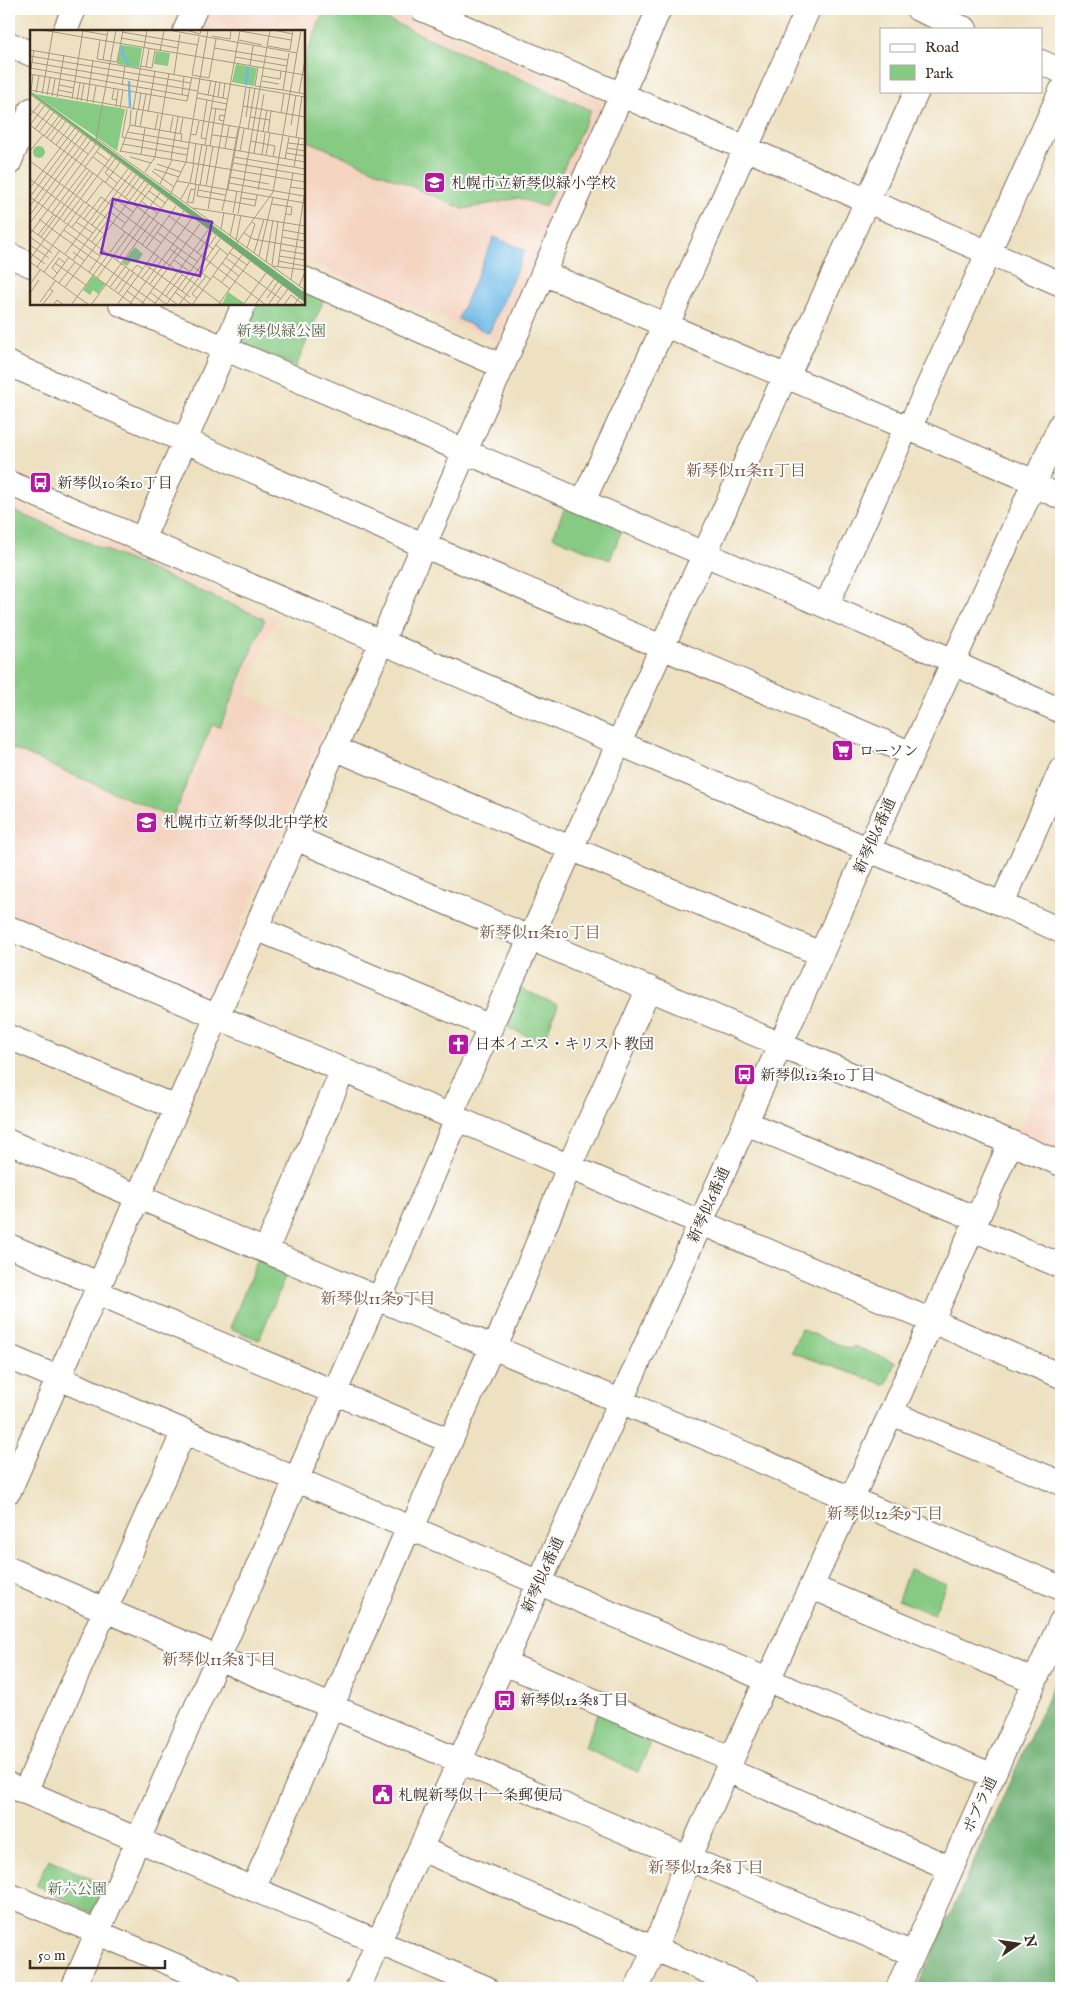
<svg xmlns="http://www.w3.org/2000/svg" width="1070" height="1997" viewBox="0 0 1070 1997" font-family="'IM FELL English','Noto Serif JP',serif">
  <rect width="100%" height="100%" fill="#fff"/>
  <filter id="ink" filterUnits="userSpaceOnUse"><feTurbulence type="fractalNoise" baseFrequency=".02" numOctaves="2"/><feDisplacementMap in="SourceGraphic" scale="10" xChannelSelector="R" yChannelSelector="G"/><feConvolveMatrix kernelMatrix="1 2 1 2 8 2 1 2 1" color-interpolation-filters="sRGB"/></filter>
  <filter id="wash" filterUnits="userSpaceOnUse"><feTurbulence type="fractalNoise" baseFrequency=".0096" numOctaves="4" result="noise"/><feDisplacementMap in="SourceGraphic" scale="20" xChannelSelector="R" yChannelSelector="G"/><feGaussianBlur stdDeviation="1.12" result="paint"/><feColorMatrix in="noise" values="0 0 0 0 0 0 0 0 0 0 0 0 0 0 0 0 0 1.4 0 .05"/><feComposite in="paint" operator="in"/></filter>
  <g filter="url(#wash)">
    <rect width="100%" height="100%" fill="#eee1c1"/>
    <path fill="#f4d3c0" d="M212,9h175l212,90 2,7 -104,236 -193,-82v-229h-102z
      M9,500l268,117 -33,77 80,36 -111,261 -13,4 -191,-82z
      M1061,1029v131l-45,-20z"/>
    <path fill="#86ca83" stroke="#607a50" d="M325,9h38l228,101 -46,97 -26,-9 -56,11 -159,-70v-79z
      M304,290l20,9 -28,68 -54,-23 -2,-7 12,-33h52z
      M568,499l56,25 -14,36 -57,-23z
      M15,511l250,108 -45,108 -8,-2 -40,93 -163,-71v-37l1,-4 -1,-1v-181z
      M517,987l41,18 -15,37 -42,-17z
      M258,1258l30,12 -29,70 -29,-12z
      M801,1329l49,20 4,-3 41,16 -9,23 -95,-33z
      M909,1569l37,15 -12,30 -36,-14z
      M600,1709l55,25 -17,38 -54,-24z
      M49,1859l55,26 -12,28 -56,-28z"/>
    <path fill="#6cae71" stroke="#546c48" d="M1061,1668v309l-4,11h-140z"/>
    <path fill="#6dbae7" stroke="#547282" d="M494,237l31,13 -36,83 -31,-14z"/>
  </g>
  <g filter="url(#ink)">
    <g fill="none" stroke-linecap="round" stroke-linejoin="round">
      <defs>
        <path id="minor" d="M422,9l639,275
          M918,9l47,20
          M65,31l9,-22
          M185,31l10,-22
          M9,44l22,10
          M1041,62l20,9
          M9,163l22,-53
          M9,255l22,10
          M543,273l492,209
          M304,279l198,87
          M121,304l833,357
          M667,325l141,-316
          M9,364l414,181 489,209
          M787,377l130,-286
          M909,429l152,-338
          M9,483l877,374 116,47 59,27
          M1034,485l27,12
          M583,501l82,-177
          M142,540l102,-236
          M826,606l80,-178
          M953,663l108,48
          M334,748l487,206
          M295,838l766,326
          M1002,904l59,-134
          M9,928l1052,448
          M256,928l235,99
          M9,1037l168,71
          M450,1116l335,-740
          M746,1123l231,96
          M9,1142l1052,446
          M973,1229l88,37
          M9,1246l90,38
          M266,1250l77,-180
          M96,1292l354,149
          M379,1300l78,-181
          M495,1348l74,-181 80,-179
          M9,1357l984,419
          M891,1413l170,70
          M9,1491l650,-1482
          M412,1528l80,-181
          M9,1569l904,385
          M812,1587l223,94
          M504,1663l228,96
          M768,1680l123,-267 120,-271
          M727,1770l223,98
          M9,1785l477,203
          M25,1792l159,-361
          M421,1849l326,139
          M253,1889l156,-362
          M9,1895l219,93
          M73,1988l303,-690
          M358,1988l463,-1034 240,-530
          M637,1988l18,-40 33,-89 79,-180
          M898,1988l163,-366"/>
      </defs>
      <use href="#minor" stroke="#7a6a57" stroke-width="26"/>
      <use href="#minor" stroke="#fff" stroke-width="24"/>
    </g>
  </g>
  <defs>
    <symbol id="school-square" viewBox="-11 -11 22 22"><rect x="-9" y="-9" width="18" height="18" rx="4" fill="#b5179e" stroke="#fff"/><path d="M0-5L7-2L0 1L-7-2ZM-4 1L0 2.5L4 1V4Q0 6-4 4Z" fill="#fff"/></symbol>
    <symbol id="bus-square" viewBox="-11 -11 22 22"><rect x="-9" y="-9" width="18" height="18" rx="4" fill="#b5179e" stroke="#fff"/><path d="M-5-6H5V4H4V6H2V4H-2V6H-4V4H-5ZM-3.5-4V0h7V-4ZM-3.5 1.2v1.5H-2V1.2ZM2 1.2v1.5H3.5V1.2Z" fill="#fff"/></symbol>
    <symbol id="supermarket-square" viewBox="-11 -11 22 22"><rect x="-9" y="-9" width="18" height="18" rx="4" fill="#b5179e" stroke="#fff"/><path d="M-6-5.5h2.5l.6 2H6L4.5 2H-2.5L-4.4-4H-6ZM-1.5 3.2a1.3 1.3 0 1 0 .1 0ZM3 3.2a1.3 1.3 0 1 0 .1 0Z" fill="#fff"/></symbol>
    <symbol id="church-square" viewBox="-11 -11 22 22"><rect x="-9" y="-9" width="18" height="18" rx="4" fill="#b5179e" stroke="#fff"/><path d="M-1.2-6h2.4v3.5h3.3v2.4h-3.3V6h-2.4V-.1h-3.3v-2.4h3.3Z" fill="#fff"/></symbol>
    <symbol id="civic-square" viewBox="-11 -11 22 22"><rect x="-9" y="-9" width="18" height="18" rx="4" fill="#b5179e" stroke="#fff"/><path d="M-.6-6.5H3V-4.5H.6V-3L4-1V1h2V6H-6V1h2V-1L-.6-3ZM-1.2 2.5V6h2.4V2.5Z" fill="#fff"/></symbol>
  </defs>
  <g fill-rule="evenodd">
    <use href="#school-square" x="422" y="170" width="25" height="25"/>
    <use href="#bus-square" x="28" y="470" width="25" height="25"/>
    <use href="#supermarket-square" x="830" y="738" width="25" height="25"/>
    <use href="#school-square" x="134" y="810" width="25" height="25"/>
    <use href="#church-square" x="446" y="1032" width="25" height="25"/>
    <use href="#bus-square" x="732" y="1062" width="25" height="25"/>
    <use href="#bus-square" x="492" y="1688" width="25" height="25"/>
    <use href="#civic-square" x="370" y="1782" width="25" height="25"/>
  </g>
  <g text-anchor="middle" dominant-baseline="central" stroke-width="4" stroke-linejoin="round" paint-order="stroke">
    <g font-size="15" fill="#3b2a1e" stroke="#fff" text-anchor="start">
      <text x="451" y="183">札幌市立新琴似緑小学校</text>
      <text x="57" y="483">新琴似10条10丁目</text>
      <text x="859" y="751">ローソン</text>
      <text x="163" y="822">札幌市立新琴似北中学校</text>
      <text x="475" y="1044">日本イエス・キリスト教団</text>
      <text x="760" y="1075">新琴似12条10丁目</text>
      <text x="520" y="1700">新琴似12条8丁目</text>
      <text x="398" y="1795">札幌新琴似十一条郵便局</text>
    </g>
    <g font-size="15" fill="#556241" stroke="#fff">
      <text x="281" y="331">新琴似緑公園</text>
      <text x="77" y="1889">新六公園</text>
    </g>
    <g font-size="15" fill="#3b2a1e" stroke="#fff">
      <text transform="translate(875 836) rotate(-66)">新琴似6番通</text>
      <text transform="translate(709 1205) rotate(-66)">新琴似6番通</text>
      <text transform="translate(543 1575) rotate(-66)">新琴似6番通</text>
      <text transform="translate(980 1805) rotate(-65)">ポプラ通</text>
    </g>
    <g font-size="16" fill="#7a553f" stroke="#fff">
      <text x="746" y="472">新琴似11条11丁目</text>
      <text x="540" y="934">新琴似11条10丁目</text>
      <text x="378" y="1300">新琴似11条9丁目</text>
      <text x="885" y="1515">新琴似12条9丁目</text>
      <text x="219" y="1661">新琴似11条8丁目</text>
      <text x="706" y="1869">新琴似12条8丁目</text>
    </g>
  </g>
  <g transform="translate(30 30)">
    <rect width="275" height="275" fill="#eee1c1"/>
    <path d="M91,15l21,3 -3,20 -22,-4zM126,21l14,2 -2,13 -14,-2zM206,34l21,4 -3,18 -22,-4zM4,64l91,15 -8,42 -44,-30zM3 122a6 6 0 1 1 12 0a6 6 0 1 1-12 0ZM105,217l8,7 -5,7h-7l-4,5 -5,-3zM63,246l12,8 -7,10 -5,-4 -3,5 -7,-5zM198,262l16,11 -2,2 -20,-1z" fill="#86ca83"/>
    <path d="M0,61l275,202v9l-275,-209z" fill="#6cae71"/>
    <path fill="none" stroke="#6dbae7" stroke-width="2.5" d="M92,16v7l7,12M99,51l1,26M216,55l2,-18"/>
    <path fill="none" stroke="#a69880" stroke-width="1" d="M12,0l263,45M48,0l29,5M138,0l129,23 4,-23M156,0l14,4 1,-4M243,0l20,4M210,1l51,9M92,2l76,13M182,6l18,3 1,-9M169,7l-7,38 17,3 7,-39M91,8l57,10M70,10l-3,19 20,3 6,-31M209,10l23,5M238,16l22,4 3,-20M184,18l74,12M0,20l275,47M130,21l4,-20M259,23l-6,37 22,4M0,26l161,27M205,27l52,9M73,30l5,-30M0,32l168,29M110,36l12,2 3,-18M220,36l3,-20M116,37l3,-18M228,37l-3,19 28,4M0,38l159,28M1,39l3,-19M0,44l157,27 5,-24M144,44l6,-40M232,46l18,3 1,-8M232,51l17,3M29,55l15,3M92,55l3,-19M84,59l-2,10 5,1M0,60l275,49M28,60l15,3M1,61l2,-16M6,63l3,-17M168,63l30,6M269,63l6,-33M0,64l275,208M12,64l11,-63M17,65l3,-17M152,65l2,-19M178,65l3,-15M22,66l3,-17M27,67l7,-42M188,67l2,-15M167,68l30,6M193,68l2,-15M42,69l11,-69M47,70l3,-17M51,71l3,-17M57,72l6,-42M63,73l3,-17M213,76l62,11M86,77l2,-17M90,78l3,-18M181,78l15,2M0,79l58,45M97,79l-5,28 66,12M103,80l14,-80M108,81l3,-18M118,82l7,-41M251,83l3,-20M0,86l11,-14M216,87l4,-30M220,87l20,3M194,91l-5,-1 1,-5 5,1M0,95l236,180M0,95l15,-20M100,95l52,9 -1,7M261,95l5,-30M105,96l2,-15M110,97l6,-33M209,98l-1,1 -11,61 1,-1 6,-32 8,-44 1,-7 3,-19M5,99l15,-20M218,99l7,-41M125,100l3,-16M9,102l15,-20M97,102l178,30M140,102l3,-15M233,102l4,-22M238,103l3,-22M150,104l3,-16M161,104l5,1 3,-14M182,105l24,3M14,106l15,-20M17,108l15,-20M66,108l209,152M266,108l6,-42M176,109l-5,-1 6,-38M21,111l15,-20M221,111l24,5 -2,11M258,113l17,2M93,114l64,11M26,115l15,-20M175,115l11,-64M180,116l6,-38M30,118l15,-20M195,118l4,-22M257,118l18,3M0,121l13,-16M34,121l15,-20M90,121l185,31M210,121l4,-22M67,122l12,9M90,122l10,-27 1,-15M224,123l10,-59M256,123l19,3M38,124l15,-20M111,124l4,-26M232,125l3,-22M236,125l4,-22M63,127l68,51M100,127l21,6M204,127l71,12M42,128l15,-21M85,129l-10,14 12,10M141,129l7,-42M255,129l4,-22M46,130l15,-20M0,131l193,144M163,133l3,-20M203,133l72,12M127,134l24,8M55,137l15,-20M264,137l5,-29M124,139l25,8M122,141l22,16M115,142l10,-15 14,-84M200,147l39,7M0,149l74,55M25,150l17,-23M147,151l128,22M29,153l17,-23M75,153l15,-21M160,153l4,-20M199,153l75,13M130,154l12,-24M165,154l7,-40M169,155l-2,11 43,7 15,3 2,-11M170,155l7,-40M176,156l7,-40M260,157l15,2M0,158l30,-40M83,159l15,-20M39,160l17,-22M168,160l27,5M228,160l4,-22M119,161l16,12M0,167l148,108M0,167l34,-46M95,168l15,-21M211,168l15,2M151,169l8,-15M87,170l16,12M111,171l16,12M158,172l5,1 3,-19M56,173l17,-22M157,173l4,-14 4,1M103,174l15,-20M242,174l20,3 -1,8 -5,-1M0,176l38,-52M107,177l15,-20M163,178l112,18M178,179l32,-179M79,181l16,12M192,181l5,-21M22,183l17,-23M115,183l15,-20M203,183l4,-22M208,184l32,-184M0,185l25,-35M139,186l24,18M98,188l33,25M9,189l21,16M54,189l17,-22 27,21M34,191l48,-65M46,192l17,11M254,192l9,-49M0,193l30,-40M38,194l16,-22M62,195l40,-53M42,197l17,-22M0,199l104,76M91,199l16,-22M191,199l3,-17M34,200l36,26M253,200l22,4M127,202l24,18M214,203l9,6 52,9M0,204l65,-89 21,-115M163,204l20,15M8,205l16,-21M30,205l13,9M200,206l5,-22M0,207l22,16M11,207l48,-66M252,207l23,4M206,210l5,-25M62,212l16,-22M42,214l33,23M0,215l19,13M112,215l16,-22M186,215l12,10M116,218l30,-42M217,218l8,-24 -3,-2M140,219l40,30M151,220l17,12M250,220l25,4M43,222l12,9M0,223l15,11M167,223l15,-20M200,223l17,12M224,223l10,-34M35,224l48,-65M229,226l14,-59M249,226l26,4M196,228l55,41M0,229l63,-86M176,229l14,-20M43,230l63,-85M87,230l32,-44M144,230l16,12M248,231l27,5M0,232l59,43M180,232l10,-13M236,232l7,-42M25,233l31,22M136,233l12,-16M192,233l17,13M116,235l44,32M242,235l6,-44M242,236l33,4M248,236l6,-44M7,237l31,-43M75,237l51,37M102,241l5,-6 6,4M14,242l16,-22M59,242l15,-21M27,243l-5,-5 7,-10 6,5M183,246l17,13M67,248l48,-65M112,248l16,-21M23,249l16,-22M261,250l14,-89M29,253l16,-21M191,253l21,-28M0,254l10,-14M120,254l16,-22M269,256l6,-14M35,257l79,-106M80,257l16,-21M85,260l15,-21M97,261l19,14M152,261l24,-32M120,262l17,13M145,262l17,13M0,263l9,-13M89,263l15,-21M136,266l16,-21M167,268l-5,-4 14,-18M237,268l11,-16M10,272l16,-22M13,274l10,-13 -3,-2M23,275l4,-5 7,5M41,275l54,-73M61,275l77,-106 18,-37 22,-132M87,275l67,-94M99,275l63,-87M111,275l59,-81M124,275l54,-75M136,275l50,-69M149,275l31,-43M162,275l81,-113 24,-139M188,275l32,-44M213,275l23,-32M225,275l19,-26M238,275l14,-20M246,275l12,-16M254,275l7,-10 12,9M264,275l11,-16"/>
    <path fill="#7b2cbf" fill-opacity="0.15" stroke="#7b2cbf" stroke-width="2.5" d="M83,169l99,23 -12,54 -99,-23z"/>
    <rect width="275" height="275" fill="none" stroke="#3b2a1e" stroke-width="2.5"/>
  </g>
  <rect width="1070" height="1997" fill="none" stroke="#fff" stroke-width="30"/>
  <rect x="880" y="28" width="162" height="65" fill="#ffffff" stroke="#b1aaa5"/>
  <rect x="890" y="44" width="25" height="8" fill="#ffffff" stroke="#b1aaa5"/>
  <text x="925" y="52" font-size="15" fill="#3b2a1e">Road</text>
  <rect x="890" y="65" width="25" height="15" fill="#86ca83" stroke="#b1aaa5"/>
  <text x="925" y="78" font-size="15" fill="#3b2a1e">Park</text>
  <g transform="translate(1018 1944) rotate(77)" stroke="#ffffff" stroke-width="4" paint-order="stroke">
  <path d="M0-4L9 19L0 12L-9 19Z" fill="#3b2a1e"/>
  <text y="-8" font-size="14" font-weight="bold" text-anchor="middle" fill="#3b2a1e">N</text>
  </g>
  <path d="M30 1960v8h135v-8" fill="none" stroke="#3b2a1e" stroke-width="2.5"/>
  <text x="38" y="1960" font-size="15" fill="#3b2a1e" stroke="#ffffff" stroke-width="4" paint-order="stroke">50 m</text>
</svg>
